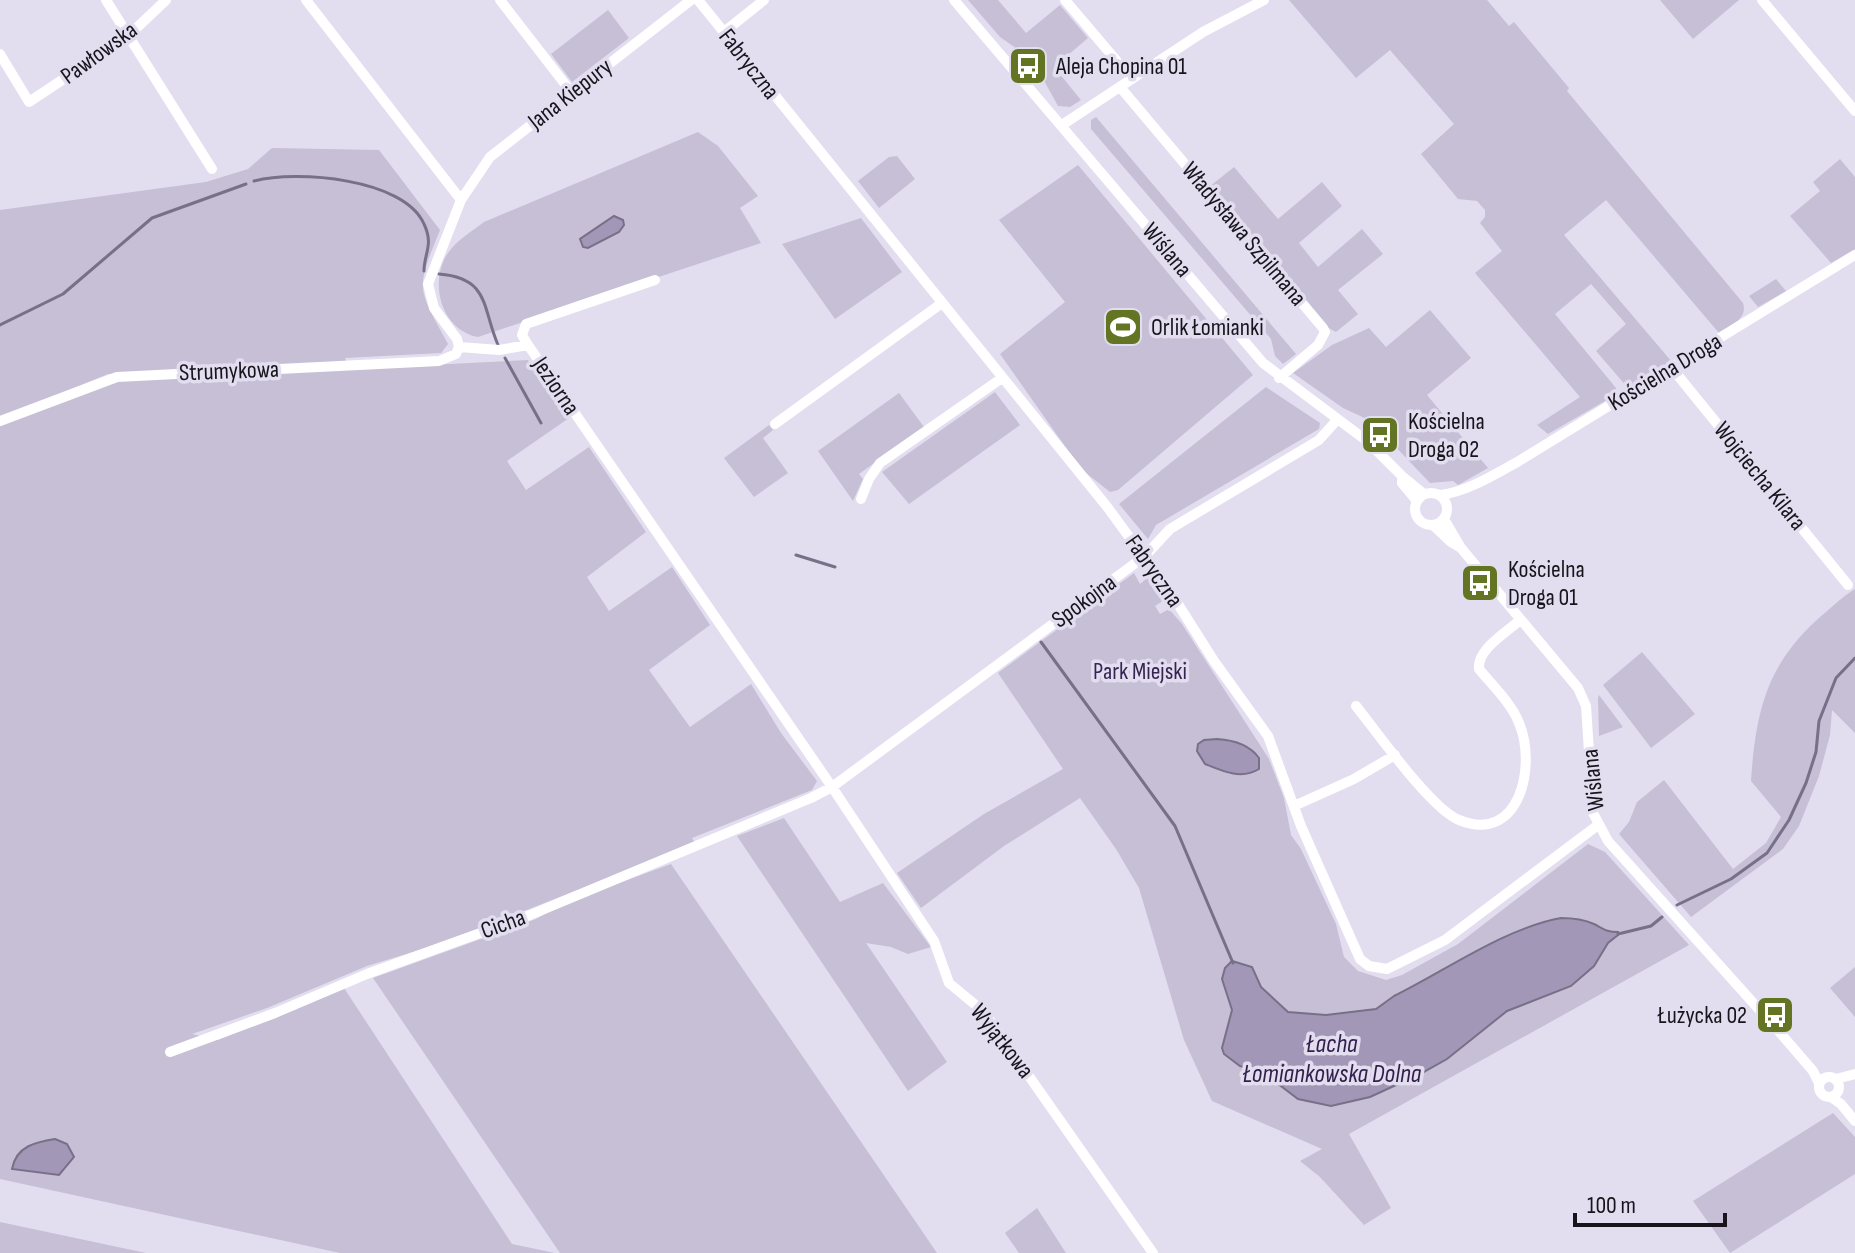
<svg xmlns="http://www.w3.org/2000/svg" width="1855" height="1253" viewBox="0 0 1855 1253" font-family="'Sofia Sans Condensed',sans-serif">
  <rect width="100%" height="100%" fill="#e3ddf0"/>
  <path fill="#c6bfd6" d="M968,0h30l28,33 34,-28 28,33 -34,29 27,33 -11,7 -12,-1 -16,-29 -22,-26 -20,-14z
    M1289,0h198l22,26 5,-4 55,66 -2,3 176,212c5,16 -12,22 -24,30l-113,-133 -42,35 108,127 -44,26 -32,-37 30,-27 -35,-40 -36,30 61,74 1,6 -69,40 -11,-9 43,-28 -105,-124 27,-22 -22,-28 5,-6v-7l-8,-9 -19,-2 -37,-45 33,-30 -64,-74 -34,28z
    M1660,0h79l-46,39z
    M608,10l21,28 -57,44 -21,-28z
    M1096,117l200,237 -13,10 -8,-8 -4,-17 -180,-210v-9z
    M698,132l20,14 40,50 -18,12 21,35 -283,94c-35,-6 -49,-51 -32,-81 9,-15 25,-24 38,-34z
    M272,148l107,2 61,80c-25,62 -23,56 8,114l-7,9 -96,5 2,5 -239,11 -108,44v-208l206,-28 42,-13z
    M897,156l18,23 -36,29 -21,-27 31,-24z
    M1840,159l15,18v72l-24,14 -41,-47 30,-25 -7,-9z
    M1078,165l175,210 -135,115 -8,2 -29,-23 -81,-115 65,-52 -66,-82z
    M1234,167l44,52 44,-37 20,24 -43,37 19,24 44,-38 21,25 -45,36 20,24 -22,18 -9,-5 -118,-140z
    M861,218l41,54 -67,47 -53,-75z
    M1776,279l10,12 -28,16 -9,-11z
    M1430,310l41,48 -44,37 61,73 -30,17 -5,-4 -23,2 -59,-62 -28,-13 -50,-35 39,-28 37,-17 17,19z
    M528,360l41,58 -62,43 19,29 63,-43 57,85 -59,45 22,34 63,-44 38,58 -61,45 41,57 61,-43 30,49 36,48 -5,9 -120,48 3,5 -28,12 -222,87 -78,24 -100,42 -75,26 26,6 126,-52 168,256 43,9h-215l-340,-74v-754l109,-44z
    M1266,387l54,36 -1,6 -163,96 -8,14 -29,-35z
    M995,392l25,33 -111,79 -27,-32z
    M899,393l25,34 -65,47 4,5 -10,22 -35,-50z
    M769,425l4,5 -10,8 25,35 -34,24 -30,-39z
    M1134,573l6,11 7,-6 5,2 12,20 -9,6 5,8 9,-5 13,15 87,135 15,39 7,37 10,14 35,75 8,33 14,14 28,9 16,-5 56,-31 130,-100 17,8 84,93 -340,189 42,74 -27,17 -44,-48 -20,-16 22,-12 -110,-48 -28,-61 -45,-152 -23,-39 -36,-51 -76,48 -83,62 -24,-35 87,-59 79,-45 -65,-96z
    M1855,589v144l-23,-23 -2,25 -11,41 -20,50 -16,23 -92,68 -72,-83 10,-12 8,-20 27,-22 69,89 33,-26 15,-26 -30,-36c5,-73 17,-121 75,-169 9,-8 19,-17 29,-23z
    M1642,652l53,62 -44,34 -48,-63z
    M1599,695l24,32 -24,9 -1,-38z
    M784,818l56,84 43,-19 48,64 -23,7 -17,-7 -25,-4 81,119 -39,29 -171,-255z
    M671,864l266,389h-377l-187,-275 163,-59 31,-17z
    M1855,967v50l-25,-29z
    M1833,1113l22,24v37l-125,79 -37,-52z
    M1037,1208l29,45h-47l-14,-20z
    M0,1222l146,31h-146z"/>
  <path fill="#a297b7" stroke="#787088" stroke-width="2" d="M614,216l9,4 1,5 -5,7 -31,16 -5,-1 -3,-8z
    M1217,739c16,1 32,5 42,19v11c-18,11 -37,2 -54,-5l-8,-13 1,-7 6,-4z
    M1561,918c11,0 22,1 33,6 10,5 12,8 24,8v3l-10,8 -14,23 -23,20 -64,25 -60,48 -27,15 -50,23 -39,9 -33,-7 -37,-28 -21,-5 -16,-12 -2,-6 10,-38 -10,-31 3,-11 7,-7 20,6 9,20 27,25 38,3 50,-6 18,-13c51,-25 111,-68 167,-78z
    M55,1139l12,5 7,13 -15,18 -47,-6c4,-23 24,-27 43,-30z"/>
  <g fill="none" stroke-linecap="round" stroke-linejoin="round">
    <path stroke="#787088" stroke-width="3" d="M254,181c42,-11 150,-3 170,43 10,21 0,29 0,47
      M439,274c51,4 43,34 59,71
      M0,325l63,-31 89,-76 94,-34
      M505,358l36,65
      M796,555l39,12
      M1041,642l134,184 58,137
      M1677,905l54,-26 36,-26 22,-33 17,-37 10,-31 3,-31 17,-43 19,-20
      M1618,934l33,-8 11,-9"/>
    <path stroke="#fff" stroke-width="10" d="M106,0l106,169
      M306,0l155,200 -33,84 6,24 23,31 2,8 40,3 29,-5 304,442 102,154 15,42 35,29 169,241
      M500,0l72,93
      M698,0l410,508 68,93 38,60 54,75 33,90 59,133 9,7 18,3 58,-29 153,-115
      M954,0l309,363 104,78 35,35 22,18
      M1065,0l67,79
      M1762,0l93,111
      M724,32l40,-32
      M0,54l29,48 98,-65 39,-37
      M1120,87l203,241 2,4 -7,13 -39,33
      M1062,125l141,-93 61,-32
      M461,200l29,-43 201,-157
      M528,345l-6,-10 4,-11 129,-44
      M1671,367l177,218
      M0,421l117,-44 322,-16 17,-7 3,-7
      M775,424l167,-121
      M1402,476v7l15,18
      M1415 509a16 16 0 1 1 32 0a16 16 0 1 1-32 0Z
      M1440,495c27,-3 55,-21 79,-34l336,-206
      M861,499l8,-20 11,-16 122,-85
      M1444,519l17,29 117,140 8,18 7,107 15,28 174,194 31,36 6,12
      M1433,525l18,17 10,6
      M1356,706c21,26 75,103 103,114 61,25 78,-55 60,-97 -8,-20 -26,-37 -40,-54 -2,-20 27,-36 41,-49
      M1294,806l60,-27 41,-24
      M170,1052l105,-39 92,-39 163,-59 281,-117 21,-11 313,-231 25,-27 149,-89 18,-20
      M1819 1087a10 10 0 1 1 20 0a10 10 0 1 1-20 0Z
      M1836,1079l19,-5
      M1831,1097l10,7 14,17"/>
  </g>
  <defs>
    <symbol id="bus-square" viewBox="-11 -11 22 22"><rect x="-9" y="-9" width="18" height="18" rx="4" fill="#637523" stroke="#e3ddf0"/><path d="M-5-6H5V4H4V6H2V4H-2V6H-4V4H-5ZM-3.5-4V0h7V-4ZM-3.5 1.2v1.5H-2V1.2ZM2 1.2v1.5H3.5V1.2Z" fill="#fff"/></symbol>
    <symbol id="stadium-square" viewBox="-11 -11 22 22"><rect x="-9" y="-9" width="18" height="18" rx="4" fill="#637523" stroke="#e3ddf0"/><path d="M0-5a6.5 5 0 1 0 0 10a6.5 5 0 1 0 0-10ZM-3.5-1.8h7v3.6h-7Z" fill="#fff"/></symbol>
  </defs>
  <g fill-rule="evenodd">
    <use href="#bus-square" x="1006" y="44" width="44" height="44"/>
    <use href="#stadium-square" x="1101" y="305" width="44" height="44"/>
    <use href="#bus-square" x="1358" y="413" width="44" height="44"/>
    <use href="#bus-square" x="1458" y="561" width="44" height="44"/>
    <use href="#bus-square" x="1753" y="993" width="44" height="44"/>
  </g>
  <g text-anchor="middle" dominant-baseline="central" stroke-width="7" stroke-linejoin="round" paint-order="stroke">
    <g font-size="24" fill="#17141b" stroke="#e3ddf0">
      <text transform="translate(99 53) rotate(-36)">Pawłowska</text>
      <text transform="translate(749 64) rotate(52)">Fabryczna</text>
      <text transform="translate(570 94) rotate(-38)">Jana Kiepury</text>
      <text transform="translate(1244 234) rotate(50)">Władysława Szpilmana</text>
      <text transform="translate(1167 250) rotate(50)">Wiślana</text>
      <text transform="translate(229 371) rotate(-2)">Strumykowa</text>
      <text transform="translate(1665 372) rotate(-31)">Kościelna Droga</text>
      <text transform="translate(556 386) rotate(56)">Jeziorna</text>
      <text transform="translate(1760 476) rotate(51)">Wojciecha Kilara</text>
      <text transform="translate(1154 571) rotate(55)">Fabryczna</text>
      <text transform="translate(1084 601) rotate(-36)">Spokojna</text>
      <text transform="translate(1593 780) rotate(-96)">Wiślana</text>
      <text transform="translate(503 924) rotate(-20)">Cicha</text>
      <text transform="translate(1002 1041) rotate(52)">Wyjątkowa</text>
    </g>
    <g font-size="24" fill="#17141b" stroke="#e3ddf0" text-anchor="start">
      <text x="1056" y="66">Aleja Chopina 01</text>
      <text x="1151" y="327">Orlik Łomianki</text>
      <text x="1408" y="421">Kościelna<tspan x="1408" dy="28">Droga 02</tspan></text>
      <text x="1508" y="569">Kościelna<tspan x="1508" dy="28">Droga 01</tspan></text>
      <text x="1747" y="1015" text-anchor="end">Łużycka 02</text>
    </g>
    <g font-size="24" fill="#372551" stroke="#e3ddf0">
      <text x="1140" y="671">Park Miejski</text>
    </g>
    <g font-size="26" font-style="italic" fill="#311f4a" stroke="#e3ddf0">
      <text x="1332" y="1044">Łacha<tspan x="1332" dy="30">Łomiankowska Dolna</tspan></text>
    </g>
  </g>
  <path d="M1575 1213v12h150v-12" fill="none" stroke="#17141b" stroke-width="4"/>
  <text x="1587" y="1213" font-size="24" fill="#17141b" stroke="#e3ddf0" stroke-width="6" paint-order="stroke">100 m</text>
</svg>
